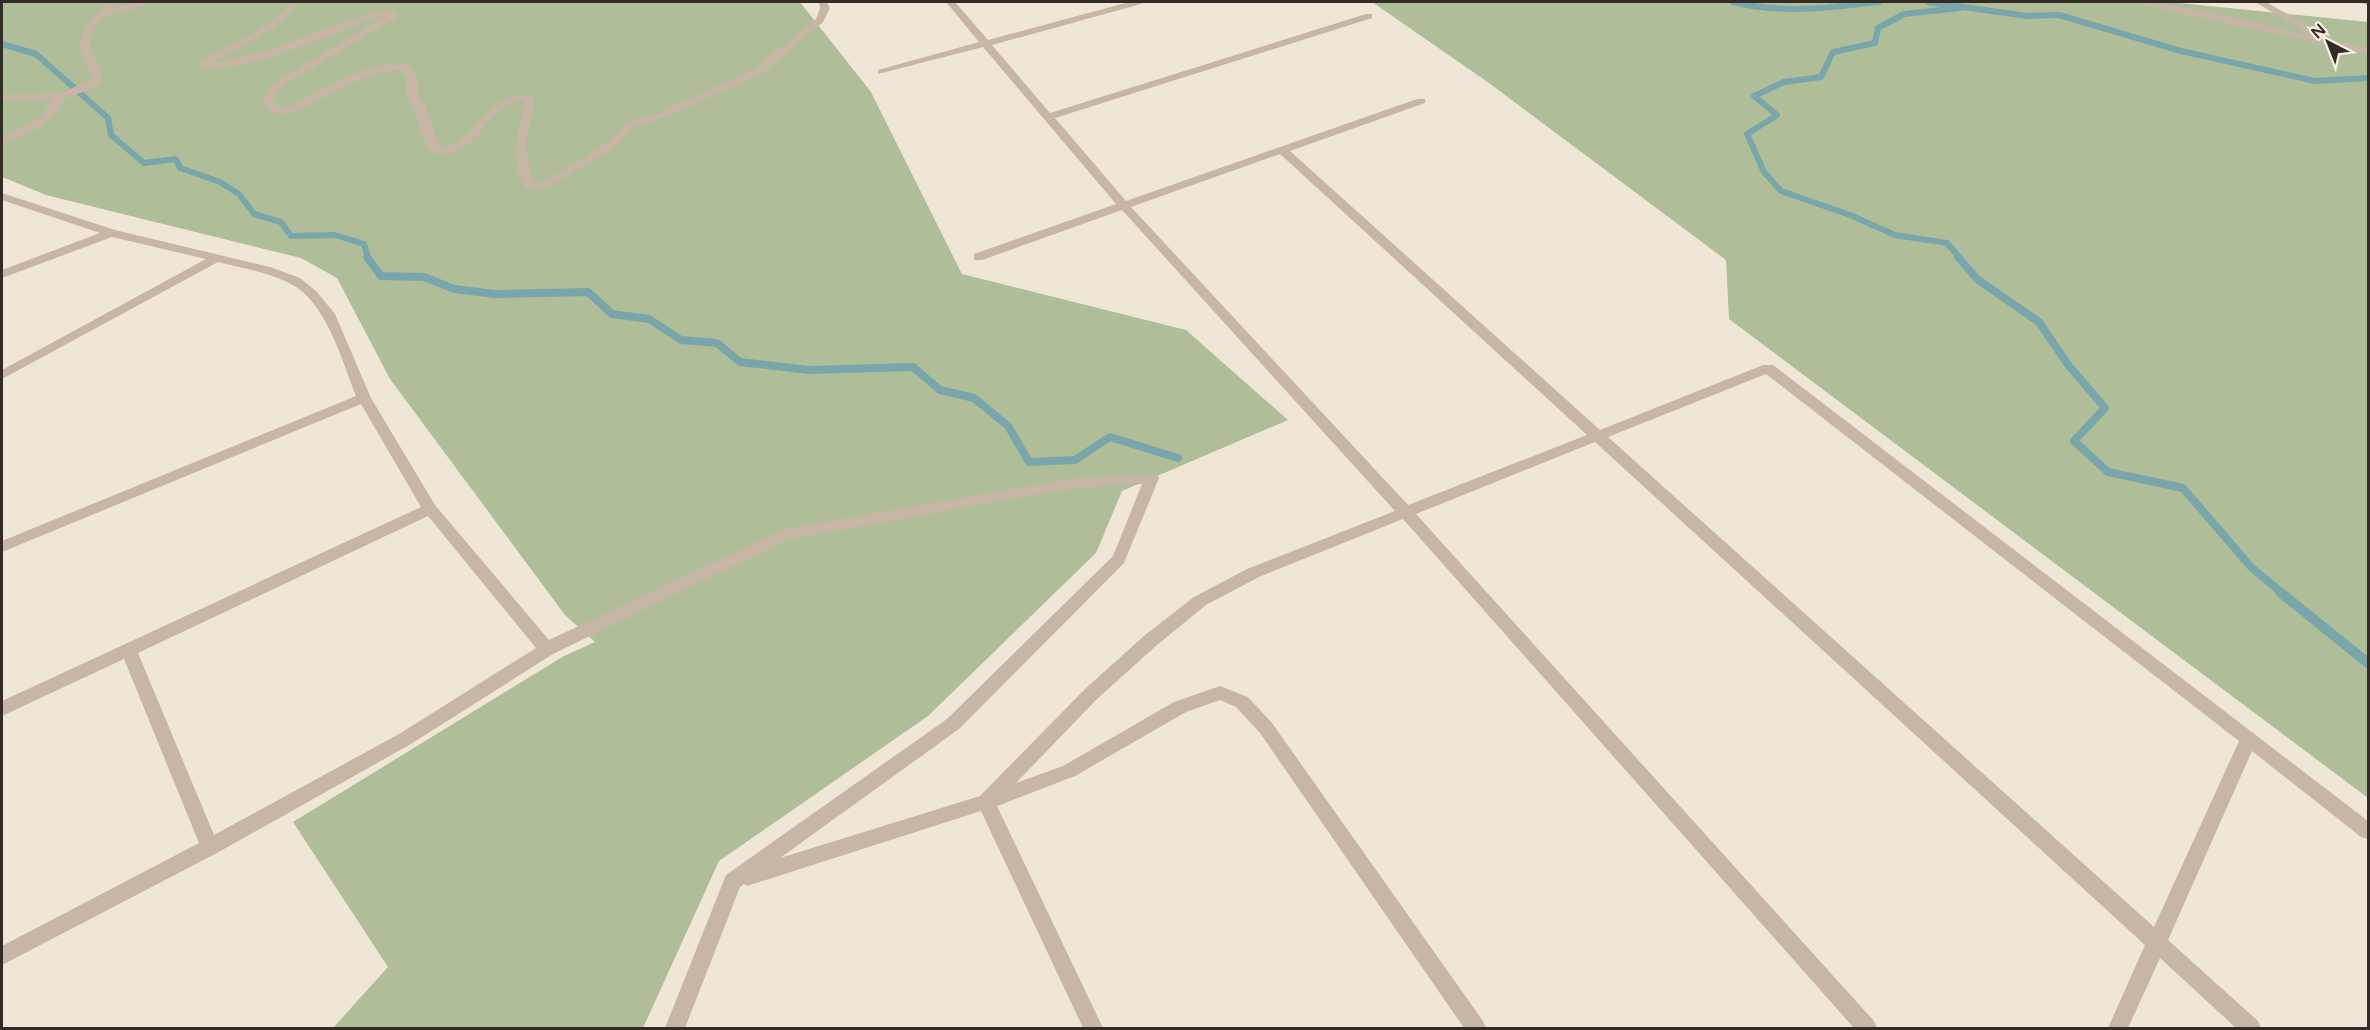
<svg xmlns="http://www.w3.org/2000/svg" width="2370" height="1030" viewBox="0 0 2370 1030" font-family="'Varela Round',sans-serif">
  <rect width="100%" height="100%" fill="#f0e6d8"/>
  <path fill="#afbe99" d="M2,2h798l71,90 91,182 224,56 102,90 -166,71 -26,62 -168,163 -209,145 -76,167h-310l55,-61 -95,-145 271,-166 31,-14 -30,-27 -175,-236 -53,-101 -36,-20 -255,-63 -44,-18z
    M1372,2h798l198,20v776l-639,-479 -3,-59 -237,-177z"/>
  <g fill="none" stroke-linecap="round" stroke-linejoin="round">
    <path stroke="#78a6ab" stroke-width="6" d="M1733,2c49,12 96,6 146,0
      M1928,2l99,14 32,-1 122,36 134,30 53,-3
      M2,44l34,10 72,64 3,17 33,28 32,-4 4,9 40,14 19,12 15,20 27,8 10,14 44,-1 29,9 4,14
      M1960,258l-13,-15 -52,-8 -45,-20 -69,-24 -17,-19 -17,-38 30,-19 -23,-19 30,-14 37,-5 12,-25 42,-9 3,-15 26,-14 56,-6"/>
    <path stroke="#78a6ab" stroke-width="8" d="M367,257l14,19 43,1 30,12 41,5 93,-2 24,22 37,5 32,21 36,3 23,19 69,8 104,-3 27,23 34,8 34,28 21,36 46,-2 35,-23 68,21
      M1958,257l19,22 62,43 30,44 36,42 -31,33 34,31 75,16 68,79 31,26"/>
    <path stroke="#78a6ab" stroke-width="10" d="M2280,592l88,71"/>
    <path fill="#c7b6a5" fill-rule="evenodd" d="M108,2h10l-7,7 25,-7h13c-21,15 -52,3 -59,38 -3,17 16,27 11,42l-13,8 -24,9 -10,17 -15,12 -37,16v-7l38,-19 13,-18 -51,1v-6l60,-2 30,-14c0,-10 -6,-13 -9,-21 -10,-22 10,-42 25,-56z
      M290,2h9c-23,32 -56,42 -89,61l52,-11 110,-40 24,-2 1,7 -119,72 -4,14 6,5h7c33,-16 82,-50 120,-43l10,11v20l7,8 16,44c38,-7 50,-61 93,-52 3,12 -4,26 -6,38 -2,16 1,33 7,48l7,1 62,-37 24,-24 32,-9 97,-45 60,-49 4,-11 -1,-6h8l3,6 -7,14 -59,50 -97,45 -32,9 -24,24 -68,40 -18,-3c-17,-31 -5,-54 -1,-86 -22,-3 -40,30 -55,42 -10,8 -20,10 -31,12 -17,-5 -19,-43 -31,-58v-20l-7,-7c-30,1 -57,18 -83,31 -10,5 -20,12 -31,13 -11,1 -17,-3 -23,-12l7,-17 116,-69 -9,1c-40,15 -135,58 -175,51l-3,-6 1,-2c32,-18 68,-28 90,-58z
      M946,2h9l33,38 141,-38h13l-1,2 -149,41 58,68 316,-99h6v4l-317,100 71,83 291,-102h8v4l-135,48 310,279 163,-65h10l595,456v18l-7,-2 -109,-86 -84,189 90,81 3,7h-25l-76,-70 -32,70h-20l37,-83 -550,-503 -179,72 458,507 3,7h-23l-451,-509 -144,58 -53,28 -49,40 -60,54 -81,84 47,-17 111,-64 46,-16 28,11 24,26 211,298 3,7h-22l-204,-295 -24,-26 -16,-7 -34,12 -111,64 -78,30 106,222h-20l-102,-217 -234,75 -3,-2 -4,3 -55,141h-20l61,-153 221,-156 166,-163 29,-72 -68,4 -287,52 -234,114 -142,90 -194,109 -215,112v-19l197,-103 -75,-184 -122,57v-15l419,-194 -60,-103 -359,148v-11l354,-145c-14,-35 -30,-96 -67,-113 -22,-11 -47,-15 -71,-21l-216,117v-9l204,-111 -94,-22 -110,41v-8l98,-37 -98,-33v-7l113,37 155,37 30,11 17,14 18,22 36,84 64,107 114,135 235,-111 290,-51 83,-4 2,4 -35,85 -165,166 -179,129 200,-62 105,-107 60,-54 49,-38 53,-28 148,-58 -273,-301 -140,50h-8v-6l142,-50 -133,-157 -105,27v-4l101,-28zM1280,154l307,281 -179,70 -277,-298zM1766,374l473,367 -85,186 -546,-490zM428,516l108,132 -137,86 -185,101 -76,-182z
      M2129,2h19l46,7 119,27 -58,-34h11l54,30 2,2 -4,3 50,11v6z
      M2362,2h6v3l-4,-1z"/>
  </g>
  <rect width="2370" height="1030" fill="none" stroke="#332b26" stroke-width="6"/>
  <g transform="translate(2328 42) rotate(318)" stroke="#f8f0e4" stroke-width="4.5" paint-order="stroke">
  <path d="M0-4.5L10 22L0 15L-10 22Z" fill="#332b26"/>
  <text y="-9" font-size="16" font-weight="bold" text-anchor="middle" fill="#332b26">N</text>
  </g>
</svg>
